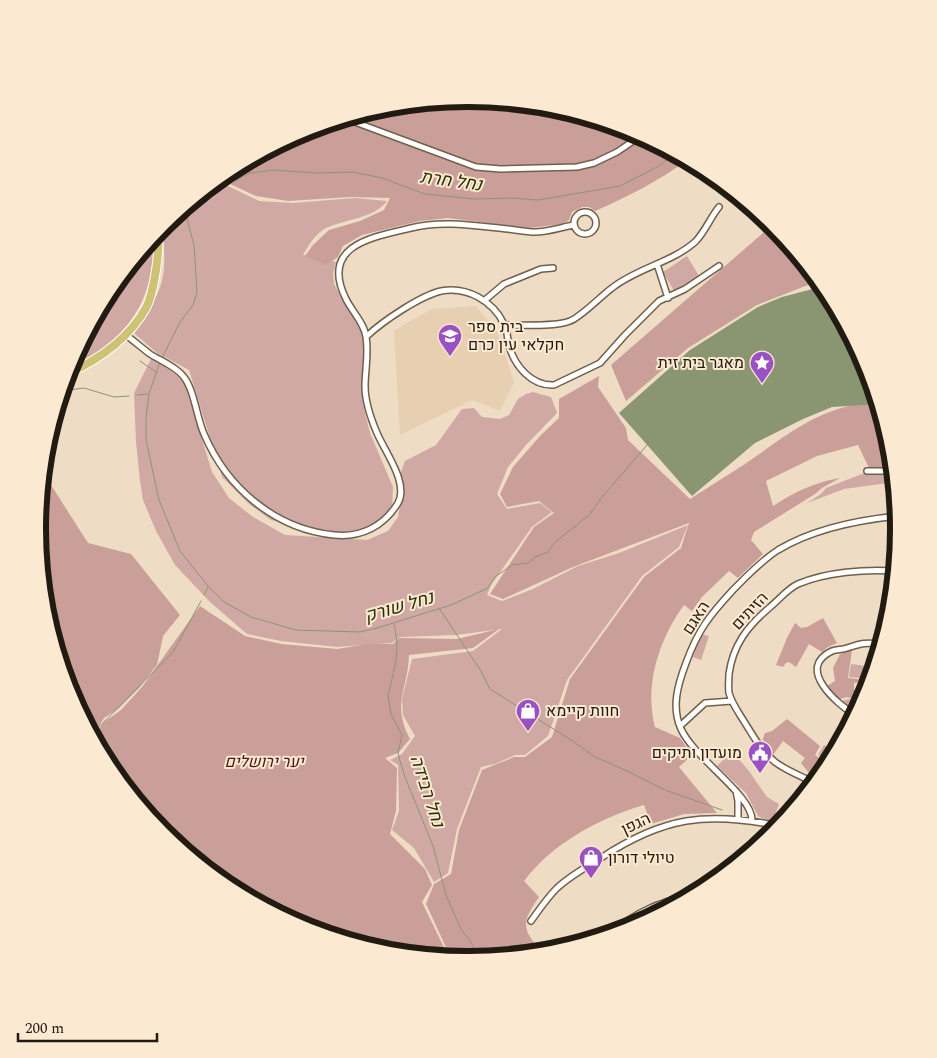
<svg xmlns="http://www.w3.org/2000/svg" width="937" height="1058" viewBox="0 0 937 1058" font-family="Spectral,Heebo,serif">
  <rect width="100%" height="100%" fill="#eedcc4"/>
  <path fill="#e7cfb2" d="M476,306l21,26 17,50 -14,29 -28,-11 -72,35 -6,-104 37,-22z"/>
  <path fill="#d0a9a5" d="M213,184l15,2 31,15 34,2 62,-5 32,3c-14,18 -42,18 -61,27 -10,5 -18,18 -23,27l33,7 -3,11 1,11 31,55 -3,47 2,23 6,24 23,54 -1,22 -7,12 -27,11h-30l-57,-12 -23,-17 -26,-26 -33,-107 -32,-17 -23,-20c10,-16 23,-33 28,-52 4,-17 2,-37 0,-55z
    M154,236c2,10 0,20 -2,30 -7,51 -39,81 -83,103l41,-80z
    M687,256l12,20 -25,15 -11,-19z
    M152,357l23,17 10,10 27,88 17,26 24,19 32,18 82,5 21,-9 10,-14 4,-22 -2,-20 5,-14 31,-16 26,-36 12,-1 8,9 18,2 9,-4 9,-16 8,-5 7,-2 18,5 6,16 -31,32 -18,22 -11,27 10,15 33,-6 12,9 -20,15 -41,58 -4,10 15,6 31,-12 45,-23 41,-13 69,-28 -9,22 -37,29 -75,104 -19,56 -23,19h-10l-20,9 -14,3 -24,62 -9,44 -14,9 -20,-34 -22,-18 7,-19 -1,-46 -8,-5 12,-6 13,-18 -12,-21 -1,-16 10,-40 61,-8 29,-22 -46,6 -56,2 -8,6 -55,4 -56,-6 -34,-7 -37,-32 -35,-37 -19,-34 -13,-31 -3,-19 -4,-39 -2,-49z
    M878,473h16l1,9 -51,7 -37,14 14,-9 5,-6 36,-14z
    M701,634l8,2 -8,24 -8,-3z
    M851,664l23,3 -3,12 -22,-2z
    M867,692l-10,21 -16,-12 8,-2 8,3 6,-8z
    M824,745l12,7 -6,10 -12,-7z
    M732,751l17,20 18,26 12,7 -6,17 -11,-3 -4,-2 -12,-23 -29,-27z"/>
  <path fill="#ca9f9a" d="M469,98l84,8 81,25 53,29c-30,22 -58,36 -92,51l-6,-4h-7l-10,5 -3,8 -6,4 -34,4 -81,-10 -28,3 -58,14 -19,11 -5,11 -12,8 -21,-9 8,-11 16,-15 31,-9 24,-11 6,-12 -40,-1 -62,4 -32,-5 -26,-12 -16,-1 15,-13 75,-39 81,-25z
    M754,208l19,16 48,59h-8l-56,22 -69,43 -62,53 -15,-36 152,-132z
    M599,376l-1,11 28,41 2,12 62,59c18,-12 37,-23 55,-35 45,-31 76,-59 133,-62l13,43 3,24 -25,-1 -11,-23 -41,11 -51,25 7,25c21,-14 43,-24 67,-28l-18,10 -7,6 -61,38 -3,8 12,14 -25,24 -9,-7 -27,26 -10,14 -8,-6c-25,34 -40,81 -29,122l25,11 12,17 -13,12 38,46 -33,1 -33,10 -7,-19c-45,13 -92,39 -120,76l15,16c-18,26 -18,32 4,56l-75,7 -17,-2 -25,-54 8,-20 17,-10 8,-44 23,-60 32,-13h11l27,-20 18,-58 74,-102 37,-29 8,-25 -116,44 -70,32 -13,-5 44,-67 20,-14 -15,-12 -32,6 -7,-13 13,-27 27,-31 19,-18v-19z
    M51,485l37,58 43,11 49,61 -17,21 -6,29 -18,23 -21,21 -14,9 -11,18 -23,-42 -24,-81 -8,-84 4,-43z
    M200,606l45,30 37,8 55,5 31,-5h25l6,-6 58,1 42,-10 -26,19 -64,7c-1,36 -18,47 1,84l-12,14 -13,5 12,10 -1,43 -6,23 35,35 7,16 -10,17 27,56 -65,-6 -81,-25 -74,-40 -65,-53 -54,-66 -16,-29 5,-10 5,-7 17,-12 21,-23z
    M823,618l14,25 -9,4 -6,5 -13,-8 -13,23 -7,-5 -3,1 -3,4 -7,-2 11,-27 8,-15 6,5 6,-1z
    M852,650l-4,28 18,2v2l-12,1v7h6l-1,8 -3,2 -9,-3 -7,2 -13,-13 8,-5 -2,-13 7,-14z
    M787,719l33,27 -5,9 9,6 -10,18 -13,-16 4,-5 -22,-17 -10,14c-7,-6 -13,-13 -8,-22l7,-2z"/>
  <path fill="#8a9672" d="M824,286l43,78 12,40 -47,3 -29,12 -48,24 -63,53 -73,-83 71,-63 68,-43 24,-10z"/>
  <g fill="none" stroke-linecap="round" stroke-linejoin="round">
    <path stroke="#8a9672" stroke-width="1" d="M216,182l20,-2 14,-7 23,-3 44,3 36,-1 29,6 43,16 50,5 37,-1 26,2 82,-14 39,-20 16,-13
      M162,358l18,-36 13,-17 4,-13 -3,-47 -10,-38
      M140,361l16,11
      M160,362l-11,32 -3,24v22l13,60 21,51 28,35 16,16 27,15 45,13 64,2 17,-4 74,-23 37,-17 7,-11 17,-12 16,-2 7,-6 13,-5 5,-8 36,-29 13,-18 46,-53
      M62,391l22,-3 30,9 15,-1
      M137,395l11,-1
      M204,595l4,-8
      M439,608l42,63 9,18 81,51 24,17 30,13 40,20 57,20
      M394,624c7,29 0,44 -6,72l3,18 11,21 -4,18 2,8 5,16 28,69 13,49 15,34 10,13 8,17
      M92,734l81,-82 28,-51"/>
    <defs>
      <path id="street" d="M344,118l132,49 25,2 76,-2 17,-4 23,-11 25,-17
        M574 223a11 11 0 1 1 22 0a11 11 0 1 1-22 0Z
        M657,264l11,34
        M485,300l19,-16 37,-15 12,-1
        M505,325c17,0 51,2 65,-4 11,-4 31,-25 42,-33 25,-20 59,-25 83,-46 10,-10 15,-24 24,-35
        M126,335c8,6 16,13 24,19 11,7 25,12 33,22 11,12 14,43 21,58 23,54 71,95 130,101 27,3 50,-9 64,-32 11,-20 -13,-51 -21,-70 -6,-14 -12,-30 -12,-47 0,-15 4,-33 1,-49 -1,-13 -15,-27 -20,-38 -27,-54 27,-62 65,-71 32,-8 65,-2 97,1 9,1 18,3 27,3 13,0 27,-5 39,-7
        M367,336c16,-15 53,-40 74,-45 26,-5 52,10 63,33 4,6 3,15 5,22 6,20 22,40 45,39l46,-22 25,-28 34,-34 26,-12 34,-23
        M867,471h27
        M855,715c-18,-11 -60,-47 -23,-64 5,-2 10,-1 15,-3 12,-4 22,-7 35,-3
        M680,726l25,-23 27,-2
        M815,783c-14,-7 -28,-12 -40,-21 -14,-11 -21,-25 -30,-39 -6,-10 -13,-19 -16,-30 -1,-7 0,-13 0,-19 4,-29 18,-47 40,-66 10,-8 18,-19 29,-24 28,-12 68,-15 97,-13
        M736,791l2,10v18
        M752,820c0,-25 -58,-62 -71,-91 -10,-22 -3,-45 5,-66 12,-33 23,-47 47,-73 14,-14 28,-29 45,-40 35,-21 80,-30 120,-34
        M531,921c8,-11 16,-23 26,-33 13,-12 29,-21 44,-30 62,-41 106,-47 178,-32
        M613,933c24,-25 59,-33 91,-43"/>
      <path id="primary" d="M67,374c31,-14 62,-36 79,-66 6,-11 8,-26 10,-38 2,-13 3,-25 2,-38"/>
    </defs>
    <use href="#street" stroke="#70604b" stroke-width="8"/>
    <use href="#primary" stroke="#fff" stroke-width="10"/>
    <use href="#street" stroke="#fff" stroke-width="5"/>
    <use href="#primary" stroke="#d0c275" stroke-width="8"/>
  </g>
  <defs>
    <symbol id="school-pin" viewBox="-11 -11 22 30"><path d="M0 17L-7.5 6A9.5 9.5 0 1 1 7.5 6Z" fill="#9a51c4" stroke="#fce9d1"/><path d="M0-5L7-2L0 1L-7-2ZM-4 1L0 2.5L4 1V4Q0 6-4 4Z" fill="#fff"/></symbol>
    <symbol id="sight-pin" viewBox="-11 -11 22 30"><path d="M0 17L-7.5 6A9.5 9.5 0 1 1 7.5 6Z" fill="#9a51c4" stroke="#fce9d1"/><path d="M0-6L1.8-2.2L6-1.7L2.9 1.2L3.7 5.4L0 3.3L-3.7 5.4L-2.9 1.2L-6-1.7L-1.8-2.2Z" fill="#fff"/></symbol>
    <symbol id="shop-pin" viewBox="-11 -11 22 30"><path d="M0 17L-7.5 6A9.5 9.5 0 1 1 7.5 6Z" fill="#9a51c4" stroke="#fce9d1"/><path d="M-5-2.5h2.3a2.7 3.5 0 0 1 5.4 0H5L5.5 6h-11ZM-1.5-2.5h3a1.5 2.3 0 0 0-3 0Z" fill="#fff"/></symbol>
    <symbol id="civic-pin" viewBox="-11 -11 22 30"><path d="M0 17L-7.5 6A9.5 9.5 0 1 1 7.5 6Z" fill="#9a51c4" stroke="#fce9d1"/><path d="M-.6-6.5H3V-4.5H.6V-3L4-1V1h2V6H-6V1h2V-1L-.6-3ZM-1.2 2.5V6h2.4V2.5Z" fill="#fff"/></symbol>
  </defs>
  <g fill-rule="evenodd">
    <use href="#school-pin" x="436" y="322" width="28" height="38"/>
    <use href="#sight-pin" x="748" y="349" width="28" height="38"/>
    <use href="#shop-pin" x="514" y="697" width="28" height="38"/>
    <use href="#civic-pin" x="746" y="739" width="28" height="38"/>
    <use href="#shop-pin" x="577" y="844" width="28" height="38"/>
  </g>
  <g text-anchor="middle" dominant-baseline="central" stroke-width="4" stroke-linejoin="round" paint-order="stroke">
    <g font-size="16" fill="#211b12" stroke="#fce9d1" text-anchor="start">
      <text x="468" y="327">בית ספר<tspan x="468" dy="18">חקלאי עין כרם</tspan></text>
      <text x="744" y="363" text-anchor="end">מאגר בית זית</text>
      <text x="546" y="711">חוות קיימא</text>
      <text x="742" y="753" text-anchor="end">מועדון ותיקים</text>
      <text x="608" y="858">טיולי דורון</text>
    </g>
    <g font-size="16" fill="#211b12" stroke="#fce9d1">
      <text transform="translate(750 611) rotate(-47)">הזיתים</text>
      <text transform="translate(696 618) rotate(-57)">האגם</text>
      <text transform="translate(636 824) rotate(-25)">הגפן</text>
    </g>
    <g font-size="16" font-style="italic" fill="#4f1817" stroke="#fce9d1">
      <text x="264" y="762">יער ירושלים</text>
    </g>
    <g font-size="18" font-style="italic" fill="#263105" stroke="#fce9d1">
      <text transform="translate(451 181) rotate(8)">נחל חרת</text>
      <text transform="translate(399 607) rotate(-16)">נחל שורק</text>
      <text transform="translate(427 791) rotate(72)">נחל רבידה</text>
    </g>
  </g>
  <path d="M0 0H937V1058H0ZM46 529a422 422 0 1 1 844 0a422 422 0 1 1-844 0Z" fill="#fce9d1" fill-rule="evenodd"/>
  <path fill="none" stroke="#211b12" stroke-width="6" d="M46 529a422 422 0 1 1 844 0a422 422 0 1 1-844 0Z"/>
  <path d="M18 1033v8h139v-8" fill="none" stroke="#211b12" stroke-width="2.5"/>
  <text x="25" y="1033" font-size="15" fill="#211b12" stroke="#fce9d1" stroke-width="4" paint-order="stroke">200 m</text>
</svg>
